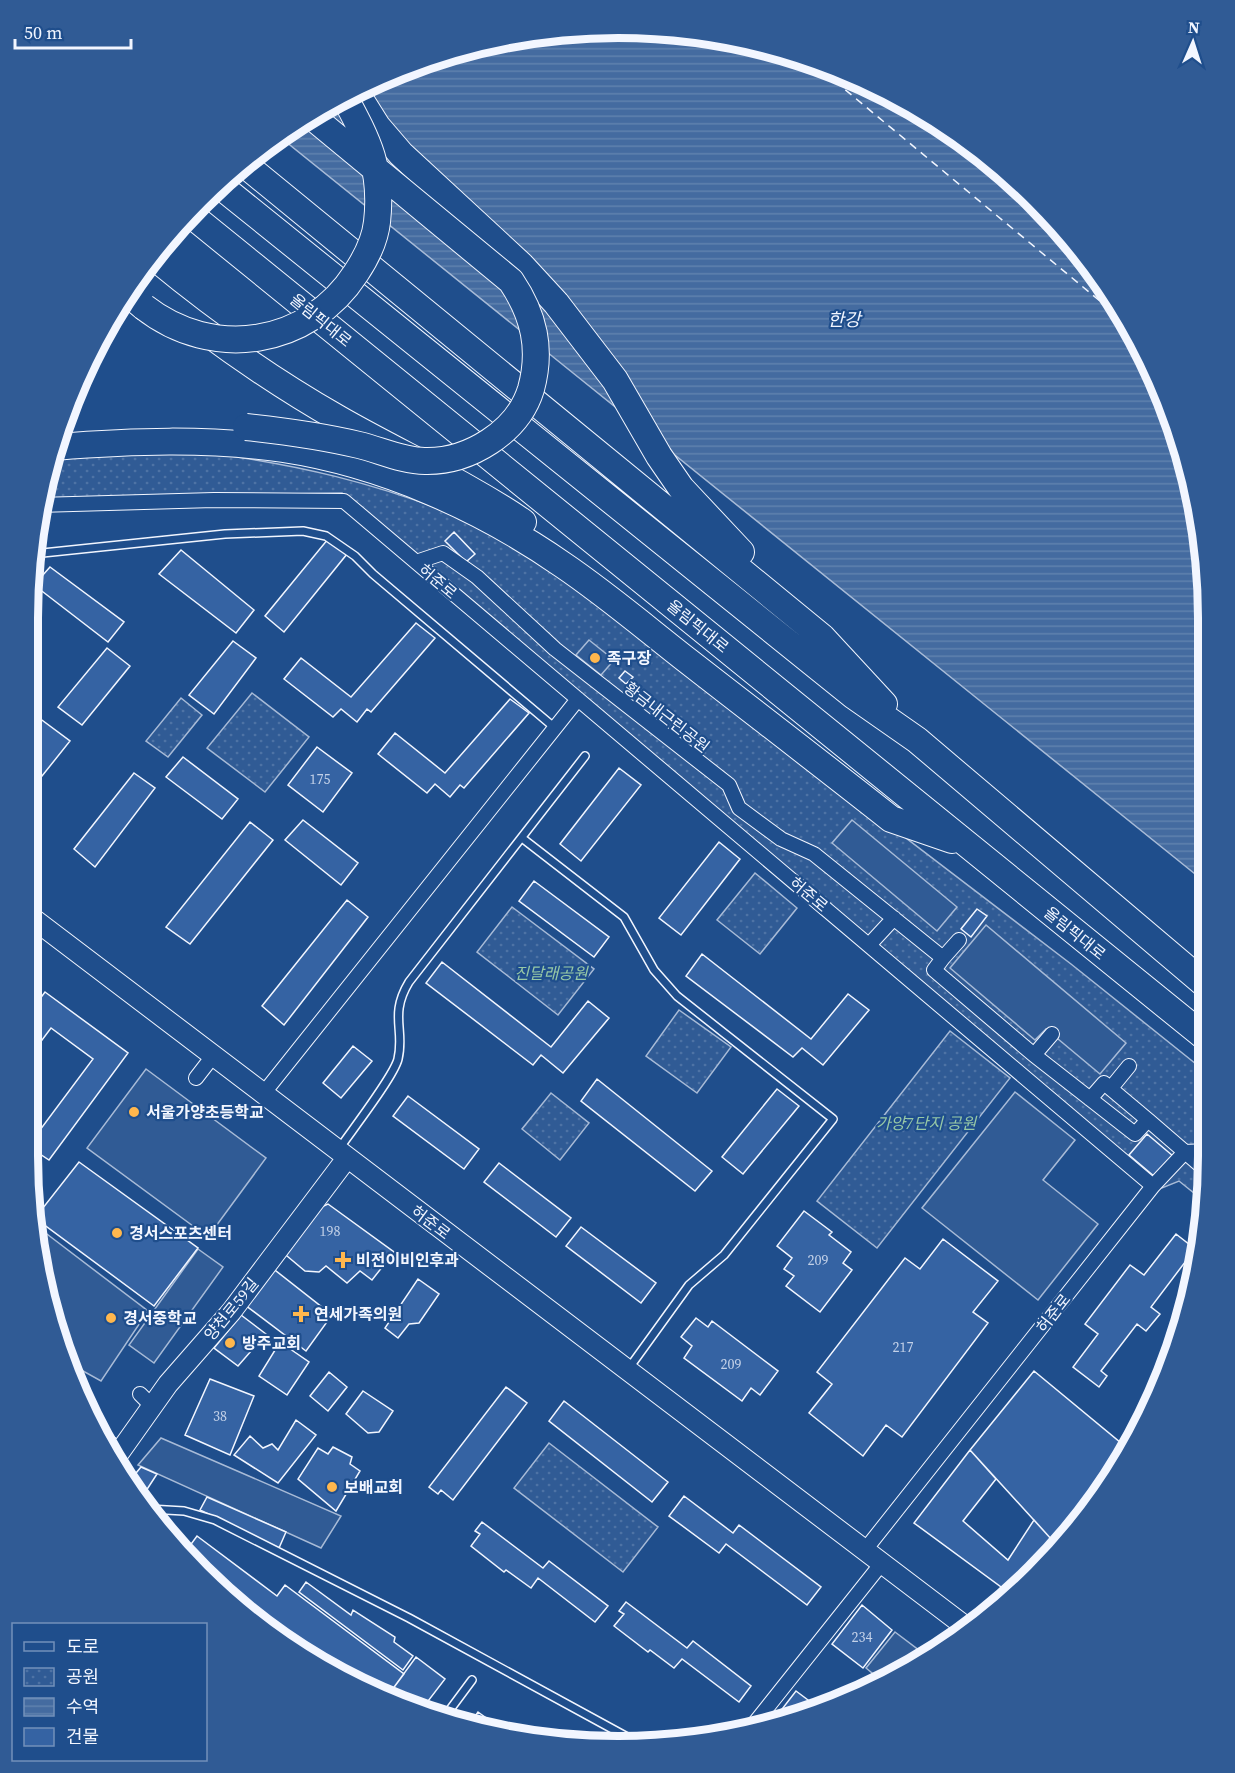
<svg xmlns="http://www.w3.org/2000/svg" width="1235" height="1773" viewBox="0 0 1235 1773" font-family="'Source Serif 4','Noto Sans KR',serif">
  <defs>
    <pattern id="park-dots" width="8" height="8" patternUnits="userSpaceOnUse" patternTransform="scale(1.5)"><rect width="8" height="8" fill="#305b95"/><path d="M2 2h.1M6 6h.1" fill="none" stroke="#4e73a5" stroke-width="1.8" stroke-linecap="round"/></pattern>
    <pattern id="water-rules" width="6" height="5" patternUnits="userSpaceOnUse" patternTransform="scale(1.5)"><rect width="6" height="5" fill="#446ba0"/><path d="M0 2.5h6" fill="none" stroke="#5f81ae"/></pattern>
  </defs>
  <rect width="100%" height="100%" fill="#1f4e8c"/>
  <path fill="url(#park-dots)" stroke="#a8bbd7" stroke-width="1.5" d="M201,452c95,12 177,31 266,68 26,11 51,28 76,41l528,403 135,108 -1,130 -26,-21 -17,7 -820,-695 -302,5 12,-41z
    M252,693l57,44 -44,55 -58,-44z
    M181,698l21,17 -34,42 -22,-16z
    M755,873l42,35 -37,46 -43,-34z
    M512,907l82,62 -36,46 -81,-63z
    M679,1010l52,37 -34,46 -51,-37z
    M950,1031l60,47 -133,170 -60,-47z
    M551,1093l38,30 -29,37 -38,-31z
    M549,1443l109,84 -35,45 -109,-84z"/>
  <path fill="#305b95" stroke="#a8bbd7" stroke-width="1.5" d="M589,640l25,20 -13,15 -25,-20z
    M852,820l105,87 -20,24 -105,-88z
    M986,925l140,118 -26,31 -54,-45 -11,11 -85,-72z
    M146,1069l120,89 -58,79 -121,-89z
    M1015,1092l60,48 -32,40 55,44 -60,76 -116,-92z
    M39,1228l109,83 -47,70 -36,-20 -18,-52 -10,-79z
    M198,1249l25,18 -69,96 -25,-18z
    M161,1438l180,78 -20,32 -183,-83z
    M895,1632l25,19 -11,14 -26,17 -17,-14z"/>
  <path fill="url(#water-rules)" stroke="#a8bbd7" stroke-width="1.5" d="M656,28l114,19 108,41 99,61 84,79 86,129 30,71 26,112 2,342 -925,-745 42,-31 105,-48 113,-26z"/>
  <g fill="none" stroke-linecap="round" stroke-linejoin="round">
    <path stroke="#f2f6ff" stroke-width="1.5" stroke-dasharray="8 6" stroke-linecap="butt" d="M813,63l311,258"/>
  </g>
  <path fill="#3563a3" stroke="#f2f6ff" stroke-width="1.5" d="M454,532l21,22 -9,8 -21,-21z
    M328,539l19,15 -63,78 -19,-16z
    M181,550l73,60 -18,23 -77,-59z
    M50,567l74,55 -16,20 -74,-57z
    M416,623l19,15 -64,74 -4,-3 -10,13 -16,-13 -8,8 -49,-38 17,-21 50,39z
    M233,641l23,17 -42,56 -25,-19z
    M107,648l23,18 -48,59 -24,-18z
    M625,671l8,6 -7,7 -7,-6z
    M510,699l19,14 -65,75 -4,-3 -10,12 -15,-13 -8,9 -49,-39 17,-21 50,40z
    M27,709l43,32 -32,40 -11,-8z
    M317,747l35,26 -29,39 -35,-27z
    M183,757l55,42 -16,20 -56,-42z
    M619,768l22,17 -60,76 -21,-17z
    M134,773l21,15 -60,79 -21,-18z
    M303,820l55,43 -17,22 -56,-45z
    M250,822l23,18 -83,104 -24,-17z
    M719,842l21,17 -59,76 -22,-17z
    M534,881l75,56 -15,20 -75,-56z
    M347,900l21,17 -84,108 -22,-19z
    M977,909l10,7 -16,21 -10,-8z
    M702,954l109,85 37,-45 21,16 -46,55 -21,-17 -9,9 -107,-81z
    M442,962l109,85 37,-46 21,17 -46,55 -22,-18 -8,10 -107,-82z
    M45,992l83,61 -79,107 -21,-14 65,-87 -42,-31 -24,32v-44z
    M353,1046l19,15 -31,37 -18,-15z
    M597,1079l115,92 -17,20 -114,-90z
    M777,1089l22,17 -56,68 -21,-17z
    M408,1096l71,53 -15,20 -71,-53z
    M1147,1134l26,22 -18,21 -26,-22z
    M79,1162l119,86 -44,58 -119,-88z
    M499,1163l72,55 -15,19 -72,-55z
    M328,1204l66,48 -22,28 -12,-9 -13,12 -21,-17 -7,6 -14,-1 -24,-20 29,-39z
    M804,1211l28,21 -3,3 22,17 -8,11 9,7 -32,42 -34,-26 8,-10 -10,-7 8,-11 -15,-12z
    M581,1227l75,56 -15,20 -75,-57z
    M1176,1234l19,15 -44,58 9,7 -14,17 -9,-7 -36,47 6,5 -8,11 -26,-20 25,-33 -13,-10 45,-59 14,10z
    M943,1239l55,42 -25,31 15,11 -86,114 -16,-12 -23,31 -54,-43 23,-29 -15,-12 88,-114 15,11z
    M271,1267l61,48 -26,36 -61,-46z
    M418,1279l21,15 -20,29 -10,1 -11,14 -13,-10z
    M241,1315l25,19 -28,32 -24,-18z
    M696,1318l12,9 4,-6 66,50 -18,24 -9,-7 -9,13 -58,-43 8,-12 -11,-9z
    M280,1342l29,20 -22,33 -28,-19z
    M1034,1371l93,77 -23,38 -40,52 -6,-5 -5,8 -83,-91z
    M329,1372l18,15 -19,24 -18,-15z
    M210,1379l44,17 -24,59 -45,-20z
    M506,1387l21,16 -74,97 -12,-10 -3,4 -9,-7z
    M363,1391l30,20 -14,21 -11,1 -22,-19z
    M564,1401l104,81 -16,20 -103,-81z
    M296,1420l20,15 -38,48 -44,-28 16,-19 13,12 9,-4 6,6z
    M333,1447l19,10 -2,7 10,7 -24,40 -38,-32 20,-31 10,6z
    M970,1450l26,29 -33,42 45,39 26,-40 19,21 -22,32 -22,24 -9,-8 1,-2 -87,-64z
    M141,1467l16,7 -15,23h-4l-11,-13z
    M684,1496l49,37 6,-8 82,62 -14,18 -81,-61 -7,9 -50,-37z
    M207,1497l79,35 -7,16 -79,-38z
    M482,1522l61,46 6,-7 59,45 -13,16 -57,-44 -7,10 -25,-18 -2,2 -33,-26 9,-12 -5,-3z
    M197,1536l80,60 8,-11 119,89 -18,24 -96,-51 -62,-47 -42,-49z
    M306,1582l45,33 2,-5 42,27 -1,5 19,14 -10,14 -104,-78z
    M626,1602l61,46 6,-7 58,45 -12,16 -57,-43 -8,9 -24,-18 -2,2 -34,-26 10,-12 -5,-3z
    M862,1605l30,25 -29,38 -31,-24z
    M416,1657l29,22 -23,30 -36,-11z
    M796,1691l20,15 -31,11 -6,-4z
    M478,1712l28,20 -35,-10z"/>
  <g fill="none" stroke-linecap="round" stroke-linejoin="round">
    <defs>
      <path id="lane" d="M33,554l192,-20 78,-3 23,5 29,20 18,18 182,154
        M522,838l102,79 30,53 23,26 156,123 -109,136 -35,30 -60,83
        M339,1149c13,-19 55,-73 59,-90 7,-29 -9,-44 11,-77l176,-226
        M149,1509l35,2 31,9 194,98 231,126
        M446,1715l26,-35"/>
      <path id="street" d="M38,505l176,-5 130,1 809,685 -288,364
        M416,562l27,-9 34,24 78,72 174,136 10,23 42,31 33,15 129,104 -9,12 100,85 101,79 13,-14 59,51
        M869,945l25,-27
        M943,958l16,-18
        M1034,1055l18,-21
        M196,1078l17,-22
        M1111,1088l18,-22
        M263,1094l315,-395
        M1090,1099l14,-16 44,37
        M1153,1186l32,-34 21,-1
        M140,1394l13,13
        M102,1438l20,13
        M750,1729l132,-166"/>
      <path id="secondary" d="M27,914l939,713
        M114,1460l54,-76 63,-72 116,-154"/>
      <path id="highway" d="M355,91l22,35 24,28 120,111 35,38 59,77 44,76 22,32 60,64
        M243,163l579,474 62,67
        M218,184l636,512 63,44 289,245
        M190,214l1016,824
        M136,277c64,53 131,101 203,142 61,35 125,63 184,103
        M126,292l18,15
        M55,447c77,-6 152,-9 228,2 99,15 198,59 280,116 43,29 84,64 125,96 68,53 136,105 203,158l61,21"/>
    </defs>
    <use href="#lane" stroke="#f2f6ff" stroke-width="10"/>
    <use href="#street" stroke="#f2f6ff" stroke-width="16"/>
    <use href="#secondary" stroke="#f2f6ff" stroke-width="22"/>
    <use href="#highway" stroke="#f2f6ff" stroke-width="28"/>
    <use href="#lane" stroke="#1f4e8c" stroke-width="7"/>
    <use href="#street" stroke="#1f4e8c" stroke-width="14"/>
    <use href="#secondary" stroke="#1f4e8c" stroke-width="20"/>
    <use href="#highway" stroke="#1f4e8c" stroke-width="26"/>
    <defs>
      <path id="highway-bridge" d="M144,307c69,54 165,39 212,-34 10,-15 19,-33 21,-51 6,-53 -9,-81 -33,-126
        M246,427c38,4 75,9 113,18 21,5 44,16 66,16 44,1 93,-29 106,-72 11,-40 3,-74 -20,-108l-201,-166"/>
    </defs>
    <use href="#highway-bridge" stroke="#f2f6ff" stroke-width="28" stroke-linecap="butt"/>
    <use href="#highway-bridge" stroke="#1f4e8c" stroke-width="26"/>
  </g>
  <g fill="#ffb74d" stroke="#1f4e8c" stroke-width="2">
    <circle cx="595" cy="658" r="6"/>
    <circle cx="134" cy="1112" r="6"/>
    <circle cx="117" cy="1233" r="6"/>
    <path d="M340 1251h6v6h6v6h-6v6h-6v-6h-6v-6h6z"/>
    <path d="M298 1305h6v6h6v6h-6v6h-6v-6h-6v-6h6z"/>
    <circle cx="111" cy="1318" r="6"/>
    <circle cx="230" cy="1343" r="6"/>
    <circle cx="332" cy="1487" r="6"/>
  </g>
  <g text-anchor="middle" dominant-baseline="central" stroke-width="4.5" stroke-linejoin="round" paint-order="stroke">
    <g font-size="14" fill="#c3d1e8">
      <text x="320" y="779">175</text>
      <text x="330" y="1231">198</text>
      <text x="818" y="1260">209</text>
      <text x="903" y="1347">217</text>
      <text x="731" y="1364">209</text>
      <text x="220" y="1416">38</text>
      <text x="862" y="1637">234</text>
    </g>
    <g font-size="16" fill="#f2f6ff" stroke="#1f4e8c">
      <text transform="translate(321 320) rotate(39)">올림픽대로</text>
      <text transform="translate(438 581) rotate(40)">허준로</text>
      <text transform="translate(698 626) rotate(39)">올림픽대로</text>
      <text transform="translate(667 717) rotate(38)">황금내근린공원</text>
      <text transform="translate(809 894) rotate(40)">허준로</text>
      <text transform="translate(1075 933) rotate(39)">올림픽대로</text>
      <text transform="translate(431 1222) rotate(37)">허준로</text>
      <text transform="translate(231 1309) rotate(-51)">양천로59길</text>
      <text transform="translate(1053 1313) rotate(-52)">허준로</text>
    </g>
    <g font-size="16" font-weight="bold" fill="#f2f6ff" stroke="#1f4e8c" text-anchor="start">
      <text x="607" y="658">족구장</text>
      <text x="146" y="1112">서울가양초등학교</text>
      <text x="129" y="1233">경서스포츠센터</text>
      <text x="356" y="1260">비전이비인후과</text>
      <text x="314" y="1314">연세가족의원</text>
      <text x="123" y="1318">경서중학교</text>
      <text x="242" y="1343">방주교회</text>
      <text x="344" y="1487">보배교회</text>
    </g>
    <g font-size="16" font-style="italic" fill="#97c8a6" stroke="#1f4e8c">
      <text x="551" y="973">진달래공원</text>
      <text x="926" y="1123">가양7단지 공원</text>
    </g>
    <g font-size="18" font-style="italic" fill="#f2f6ff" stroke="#1f4e8c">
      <text x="844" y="319">한강</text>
    </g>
  </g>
  <path d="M0 0H1235V1773H0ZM618 38H618A580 580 0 0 1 1198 618V1156A580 580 0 0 1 618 1736H618A580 580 0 0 1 38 1156V618A580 580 0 0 1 618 38Z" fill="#305b95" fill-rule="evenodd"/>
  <path fill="none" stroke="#f2f6ff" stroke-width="8" d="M618 38H618A580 580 0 0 1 1198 618V1156A580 580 0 0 1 618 1736H618A580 580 0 0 1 38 1156V618A580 580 0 0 1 618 38Z"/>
  <rect x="12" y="1623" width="195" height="138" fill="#1f4e8c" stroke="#7391ba" stroke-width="1.5"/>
  <rect x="24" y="1642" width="30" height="9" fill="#1f4e8c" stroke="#7391ba" stroke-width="1.5"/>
  <text x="66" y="1653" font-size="18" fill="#f2f6ff">도로</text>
  <rect x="24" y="1668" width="30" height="18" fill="url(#park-dots)" stroke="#7391ba" stroke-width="1.5"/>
  <text x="66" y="1683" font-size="18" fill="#f2f6ff">공원</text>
  <rect x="24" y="1698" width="30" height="18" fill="url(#water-rules)" stroke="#7391ba" stroke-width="1.5"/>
  <text x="66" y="1713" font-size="18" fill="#f2f6ff">수역</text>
  <rect x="24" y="1728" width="30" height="18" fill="#3563a3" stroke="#7391ba" stroke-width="1.5"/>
  <text x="66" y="1743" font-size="18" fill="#f2f6ff">건물</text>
  <g transform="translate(1193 42) rotate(3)" stroke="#1f4e8c" stroke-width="4.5" paint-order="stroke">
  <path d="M0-4.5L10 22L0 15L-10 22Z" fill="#f2f6ff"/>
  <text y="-9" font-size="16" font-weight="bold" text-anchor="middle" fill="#f2f6ff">N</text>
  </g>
  <path d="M15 39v9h116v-9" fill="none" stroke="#f2f6ff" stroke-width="3"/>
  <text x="24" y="39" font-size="18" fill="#f2f6ff" stroke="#1f4e8c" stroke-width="4.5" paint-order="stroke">50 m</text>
</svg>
